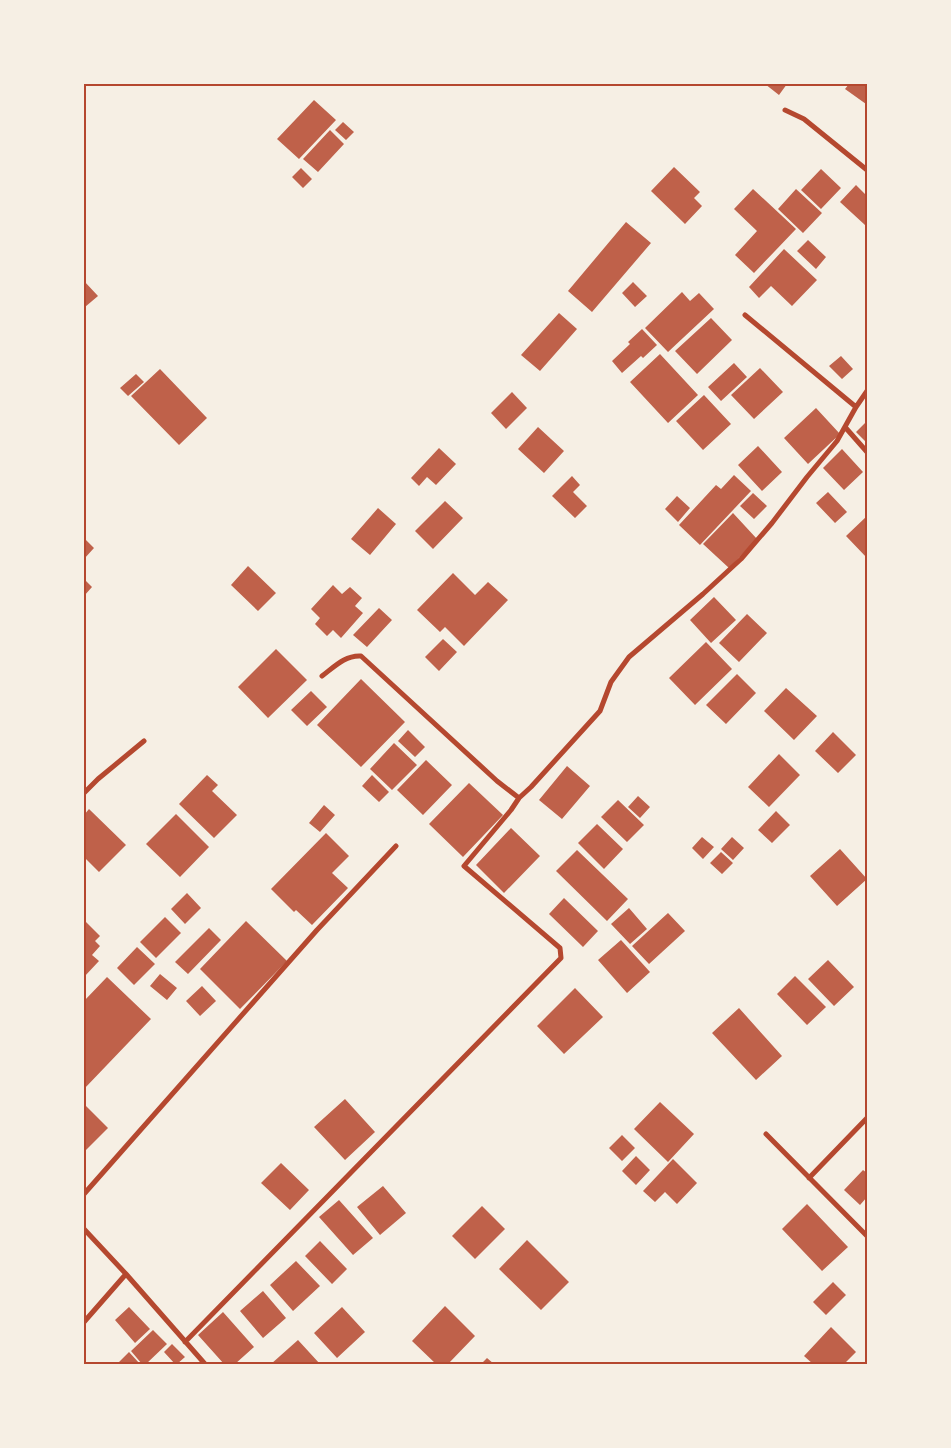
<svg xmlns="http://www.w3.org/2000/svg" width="951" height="1448" viewBox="0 0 951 1448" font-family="Barlow,sans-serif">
  <rect width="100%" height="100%" fill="#f6efe4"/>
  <path fill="#bf614a" d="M765,84h22l-8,11z
    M849,84h18v18l-1,2 -21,-15z
    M314,100l22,20 -37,39 -22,-20z
    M343,122l11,10 -8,8 -11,-10z
    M330,130l14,14 -26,28 -15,-13z
    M674,167l26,25 -6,6 8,8 -17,18 -34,-33z
    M301,168l11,11 -9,9 -11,-11z
    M821,169l20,19 -20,21 -20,-19z
    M856,185l11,11v27l-2,2 -25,-23z
    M753,189l43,40 -42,44 -19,-18 22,-24 -23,-22z
    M796,189l26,24 -19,20 -25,-24z
    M626,222l25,21 -59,69 -24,-21z
    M808,240l18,17 -10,12 -19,-18z
    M784,249l33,31 -25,26 -21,-20 -12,12 -10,-11z
    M84,281l14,15 -13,11 -1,-1z
    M633,282l14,14 -12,11 -13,-14z
    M682,292l8,9 9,-8 15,16 -46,43 -23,-24z
    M559,313l18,16 -37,42 -19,-16z
    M711,318l21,22 -35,34 -22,-23z
    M642,329l15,16 -14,13 -2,-2 -19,17 -10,-12 18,-17 -2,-2z
    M660,354l38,41 -30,28 -38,-41z
    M841,356l12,13 -11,10 -13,-13z
    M734,363l13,14 -26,24 -13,-14z
    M760,368l23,24 -29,27 -23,-24z
    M160,369l47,49 -28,27 -48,-49z
    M136,374l8,8 -16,14 -8,-8z
    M512,392l15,16 -21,21 -15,-16z
    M704,395l27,29 -28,26 -27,-29z
    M816,408l24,26 -32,30 -24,-26z
    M867,421v22l-11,-11z
    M538,427l26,24 -20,22 -26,-24z
    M758,446l24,26 -20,19 -24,-26z
    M439,448l17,16 -20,21 -9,-8 -8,9 -8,-8z
    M842,449l21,23 -19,18 -21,-22z
    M734,475l17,16 -51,54 -21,-20 37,-40 5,4z
    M572,476l8,9 -7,7 14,14 -12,12 -23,-22z
    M828,492l19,20 -12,11 -19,-20z
    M753,493l14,13 -13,13 -14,-13z
    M677,496l13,12 -12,14 -13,-13z
    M445,501l18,17 -30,31 -18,-18z
    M378,508l18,16 -26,31 -19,-16z
    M733,513l24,26 -28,29 -26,-24z
    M867,516v42l-21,-22z
    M84,538l10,10 -10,11z
    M248,566l28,27 -18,18 -27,-26z
    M453,573l22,22 13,-13 20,18 -44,46 -19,-19 -5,5 -23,-22z
    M84,579l8,8 -8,9z
    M333,585l9,9 8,-7 12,11 -7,8 8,7 -22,25 -8,-8 -6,6 -12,-12 5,-6 -9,-9z
    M714,597l22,23 -25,23 -21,-23z
    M379,608l13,12 -25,27 -14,-12z
    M747,614l20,19 -28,29 -20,-19z
    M443,639l14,13 -18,19 -14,-14z
    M706,642l26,27 -37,36 -26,-27z
    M276,649l31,31 -39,38 -30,-31z
    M737,674l19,19 -30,31 -20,-19z
    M361,679l44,43 -44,45 -44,-42z
    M786,688l31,28 -23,24 -30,-29z
    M311,691l16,16 -20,19 -16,-16z
    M408,730l17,17 -10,10 -17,-16z
    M833,732l23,23 -18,18 -23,-22z
    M394,743l23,22 -25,25 -22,-21z
    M779,754l21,21 -31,32 -21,-20z
    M426,760l26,25 -29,30 -26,-25z
    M567,766l23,20 -28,33 -23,-19z
    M207,775l11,10 -6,6 25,24 -23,23 -35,-34z
    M372,775l17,17 -10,10 -17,-16z
    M469,783l34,32 -40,42 -34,-33z
    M638,796l12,11 -10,11 -12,-11z
    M618,800l26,25 -17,17 -26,-25z
    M324,805l11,10 -15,17 -11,-9z
    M89,809l37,36 -27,27 -15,-15v-42z
    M776,811l14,14 -18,18 -14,-13z
    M176,814l33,33 -29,30 -34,-33z
    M597,824l26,25 -19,20 -26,-26z
    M511,828l29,28 -36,37 -28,-28z
    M326,833l23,23 -17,17 16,15 -36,37 -16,-15 -2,2 -23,-23z
    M702,837l12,10 -11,12 -11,-11z
    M732,837l12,11 -11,12 -12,-11z
    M840,849l27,30 -30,27 -27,-30z
    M577,850l51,49 -21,22 -51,-50z
    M721,852l12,11 -11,11 -12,-11z
    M187,893l14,15 -16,16 -14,-15z
    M564,898l34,33 -15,16 -34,-33z
    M629,908l18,21 -17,15 -19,-20z
    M668,913l17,18 -36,33 -17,-18z
    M165,917l16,16 -25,25 -16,-16z
    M84,920l16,16 -5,5 5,5 -8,9 7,6 -15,16z
    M246,921l41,40 -47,48 -40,-40z
    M209,928l12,12 -33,34 -13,-12z
    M621,940l29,32 -23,21 -29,-33z
    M137,947l18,17 -21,21 -17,-17z
    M828,960l26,27 -20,19 -26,-27z
    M160,974l17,14 -10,12 -17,-14z
    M795,976l31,31 -19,18 -30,-31z
    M107,977l44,42 -67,70v-88z
    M202,986l14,15 -16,15 -14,-15z
    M575,988l28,29 -39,37 -27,-28z
    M739,1008l43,48 -26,24 -44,-47z
    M345,1099l30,33 -30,28 -31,-33z
    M660,1102l34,32 -26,28 -34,-33z
    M84,1104l24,24 -24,24z
    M622,1135l13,13 -13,13 -13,-13z
    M636,1156l14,14 -14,15 -14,-14z
    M673,1159l24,24 -20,21 -12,-12 -10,10 -12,-11z
    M281,1163l28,27 -19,20 -29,-27z
    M863,1170l4,3v24l-7,8 -16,-15z
    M383,1186l23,27 -26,22 -23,-28z
    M339,1200l34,38 -20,17 -34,-38z
    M807,1204l41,43 -26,24 -40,-42z
    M482,1206l23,23 -30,30 -23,-23z
    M527,1240l42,42 -28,28 -42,-41z
    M320,1241l27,28 -15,15 -27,-28z
    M296,1261l24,25 -27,25 -23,-26z
    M833,1282l13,13 -20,20 -13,-13z
    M263,1291l23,27 -23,20 -23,-27z
    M445,1306l30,30 -27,28h-12l-24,-23z
    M129,1307l21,22 -15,14 -20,-23z
    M342,1307l23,25 -28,26 -23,-25z
    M223,1312l31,35 -19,17h-11l-26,-29z
    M831,1327l25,25 -12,12h-31l-9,-8z
    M153,1330l14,14 -21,20h-4l-11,-13z
    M298,1340l22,24h-49z
    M172,1344l13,13 -8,7h-2l-11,-12z
    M129,1352l11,12h-21l-1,-1z
    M487,1358l7,6h-13z"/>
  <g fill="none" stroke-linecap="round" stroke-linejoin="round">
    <path stroke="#b5482f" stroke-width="5" d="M785,110l19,9 63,51
      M745,315l111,92
      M845,427l22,25
      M322,676c12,-9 23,-21 39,-20l136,125 22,17 12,-11 69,-76 11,-29 18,-25 74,-63 38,-35 31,-36 35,-46 30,-36 19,-34 11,-16
      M84,793l14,-14 46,-38
      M766,1134l101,102
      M809,1178l58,-60
      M84,1194l233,-264 79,-84
      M84,1229l42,45 79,90
      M84,1322l42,-48
      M185,1342l376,-384 -1,-10 -96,-82 47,-56 8,-12"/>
  </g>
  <rect width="951" height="1448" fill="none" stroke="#f6efe4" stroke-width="170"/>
  <rect x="85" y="85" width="781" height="1278" fill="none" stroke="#b5482f" stroke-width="2"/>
</svg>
